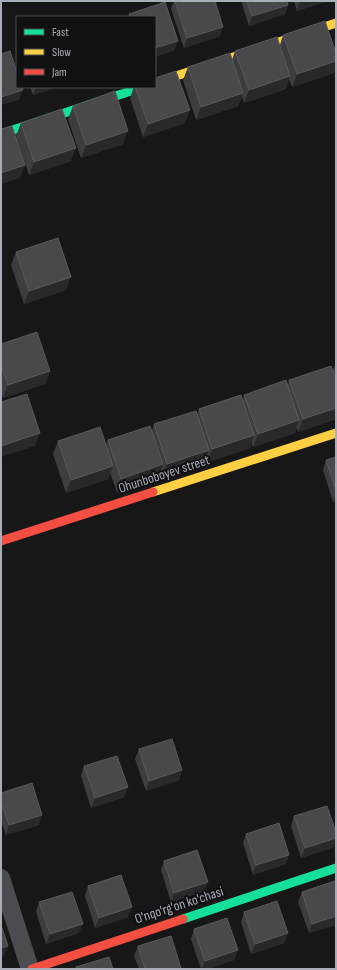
<svg xmlns="http://www.w3.org/2000/svg" width="337" height="970" viewBox="0 0 337 970" font-family="'Sofia Sans Condensed',sans-serif">
  <rect width="100%" height="100%" fill="#171717"/>
  <g fill="none" stroke-linecap="round" stroke-linejoin="round">
    <path stroke="#4b4c50" stroke-width="18" d="M1,878l29,91"/>
    <path stroke="#16e098" stroke-width="9" d="M1,134l142,-47
      M183,919l153,-51"/>
    <path stroke="#ffcf43" stroke-width="9" d="M155,83l181,-60
      M153,492l183,-59"/>
    <path stroke="#f24e42" stroke-width="9" d="M1,541l152,-49
      M32,969l151,-50"/>
  </g>
  <path fill="#3d3d3f" d="M174,1h41l5,35 -36,12 -13,-39z
    M241,1h46l1,4 -3,9 -36,12z
    M294,1h33l-30,10z
    M283,35l53,18v14l-2,6 -42,14 -3,-8 -3,10 -42,14 -2,-7 -4,10 -42,14 -13,-40 5,-13 44,-7 3,-9 45,-6z
    M30,87h28l-25,8z
    M134,87h21l30,36 -42,14 -13,-39z
    M73,106l50,38 -42,14 -13,-39z
    M21,123l50,38 -42,14 -13,-39z
    M16,252l50,38 -42,14 -13,-39z
    M1,344l49,27 -5,13 -42,14 -2,-6z
    M335,365h1v54l-38,13 -1,-4 -2,5 -42,14 -2,-4 -1,5 -42,14 -2,-5 -2,6 -42,14 -1,-5 -2,5 -42,15 -7,-19 -2,6 -42,14 -13,-39 5,-13 48,4 2,-5 44,-10 2,-6 43,-9 2,-6 44,-10 1,-4 44,-10 1,-5 44,-10z
    M336,457v44l-3,1 -10,-32 3,-10z
    M139,749l43,21 -3,10 -33,11 -11,-32z
    M84,766l44,21 -4,10 -33,11 -10,-32z
    M1,793l38,32 -33,10 -5,-14z
    M294,816l40,31 -33,11 -10,-32z
    M246,834l40,30 -33,11 -10,-32z
    M164,861l40,30 -33,11 -10,-32z
    M336,885v40l-27,8 -11,-31 4,-10z
    M88,886l40,31 -33,11 -10,-32z
    M39,902l40,31 -33,11 -10,-32z
    M244,912l44,21 -4,10 -33,11 -10,-32z
    M194,929l40,31 -28,9h-5l-10,-30z
    M138,946l43,23h-42l-5,-13z"/>
  <path fill="#29292a" d="M300,1h27l-30,10z
    M288,5l-3,9 -36,12 3,-10z
    M223,27l-3,9 -36,12 3,-10z
    M178,41l-4,10 -19,6v-9z
    M336,61v6l-2,6 -42,14 5,-13z
    M290,76l-4,13 -42,14 5,-13z
    M36,87h22l-25,8z
    M23,90l-4,10 -18,5v-8z
    M243,93l-5,13 -42,14 5,-13z
    M190,110l-5,13 -42,14 5,-13z
    M128,131l-5,13 -42,14 5,-13z
    M76,148l-5,13 -42,14 5,-13z
    M25,165l-5,13 -19,6v-11z
    M71,277l-5,13 -42,14 5,-13z
    M50,371l-5,13 -42,14 5,-13z
    M336,408v11l-38,13 5,-13z
    M299,420l-4,13 -42,14 5,-13z
    M40,433l-5,13 -34,11v-11z
    M254,435l-4,13 -42,14 4,-13z
    M209,450l-5,13 -42,14 5,-13z
    M163,464l-4,13 -42,15 4,-13z
    M113,466l-5,13 -42,14 5,-13z
    M336,493v8l-3,1z
    M182,770l-3,10 -33,11 3,-10z
    M128,787l-4,10 -33,11 4,-10z
    M42,815l-3,10 -33,10 3,-10z
    M336,838v5l-2,4 -33,11 4,-10z
    M289,855l-3,9 -33,11 3,-10z
    M208,882l-4,9 -33,11 3,-9z
    M132,907l-4,10 -33,11 4,-10z
    M336,916v9l-27,8 3,-9z
    M83,924l-4,9 -33,11 4,-10z
    M288,933l-4,10 -33,11 4,-10z
    M8,946l-4,10 -3,1v-9z
    M238,950l-4,10 -28,9h-4l3,-8z"/>
  <path fill="#49494c" stroke="#58595d" d="M175,1h40l8,26 -36,11z
    M247,1h40l1,4 -36,11z
    M165,2l13,39 -23,7v-31h-25l-1,-3z
    M325,21l11,32v8l-39,13 -14,-39z
    M277,37l13,39 -41,14 -14,-39z
    M10,51l7,21v15h5l1,3 -22,7v-43z
    M230,53l13,40 -42,14 -13,-40z
    M176,71l14,39 -42,14 -13,-37h20v-9z
    M115,91l13,40 -42,14 -13,-39z
    M62,109l14,39 -42,14 -13,-39z
    M12,126l13,39 -24,8v-44z
    M58,238l13,39 -42,14 -13,-39z
    M37,332l13,39 -42,14 -7,-20v-21z
    M331,366l5,13v29l-33,11 -14,-39z
    M286,380l13,40 -41,14 -14,-39z
    M27,394l13,39 -39,13v-44z
    M241,395l13,40 -42,14 -13,-40z
    M196,411l13,39 -42,14 -13,-40z
    M150,426l13,38 -42,15 -13,-39z
    M100,427l13,39 -42,14 -13,-39z
    M336,457v33l-10,-30z
    M172,739l10,31 -33,11 -10,-32z
    M117,756l11,31 -33,11 -11,-32z
    M32,783l10,32 -33,10 -8,-24v-8z
    M327,806l9,26v6l-31,10 -11,-32z
    M279,823l10,32 -33,10 -10,-31z
    M197,850l11,32 -34,11 -10,-32z
    M121,875l11,32 -33,11 -11,-32z
    M335,881l1,4v31l-24,8 -10,-32z
    M72,892l11,32 -33,10 -11,-32z
    M277,901l11,32 -33,11 -11,-32z
    M227,918l11,32 -33,11 -11,-32z
    M1,925l7,21 -7,2z
    M171,936l10,32 -4,1h-32l-7,-23z
    M109,957l4,12h-37v-2z"/>
  <g text-anchor="middle" dominant-baseline="central" stroke-width="4" stroke-linejoin="round" paint-order="stroke">
    <g font-size="14" fill="#a8adb8" stroke="#111113">
      <text transform="translate(164 474) rotate(-18)">Ohunboboyev street</text>
      <text transform="translate(179 905) rotate(-18)">O'nqo'rg'on ko'chasi</text>
    </g>
  </g>
  <rect width="337" height="970" fill="none" stroke="#a8adb8" stroke-width="4"/>
  <rect x="16" y="16" width="140" height="72" fill="#111113" stroke="#4d4f55"/>
  <rect x="24" y="29" width="20" height="6" fill="#16e098" stroke="#4d4f55"/>
  <text x="52" y="36" font-size="12" fill="#a8adb8">Fast</text>
  <rect x="24" y="49" width="20" height="6" fill="#ffcf43" stroke="#4d4f55"/>
  <text x="52" y="56" font-size="12" fill="#a8adb8">Slow</text>
  <rect x="24" y="69" width="20" height="6" fill="#f24e42" stroke="#4d4f55"/>
  <text x="52" y="76" font-size="12" fill="#a8adb8">Jam</text>
</svg>
